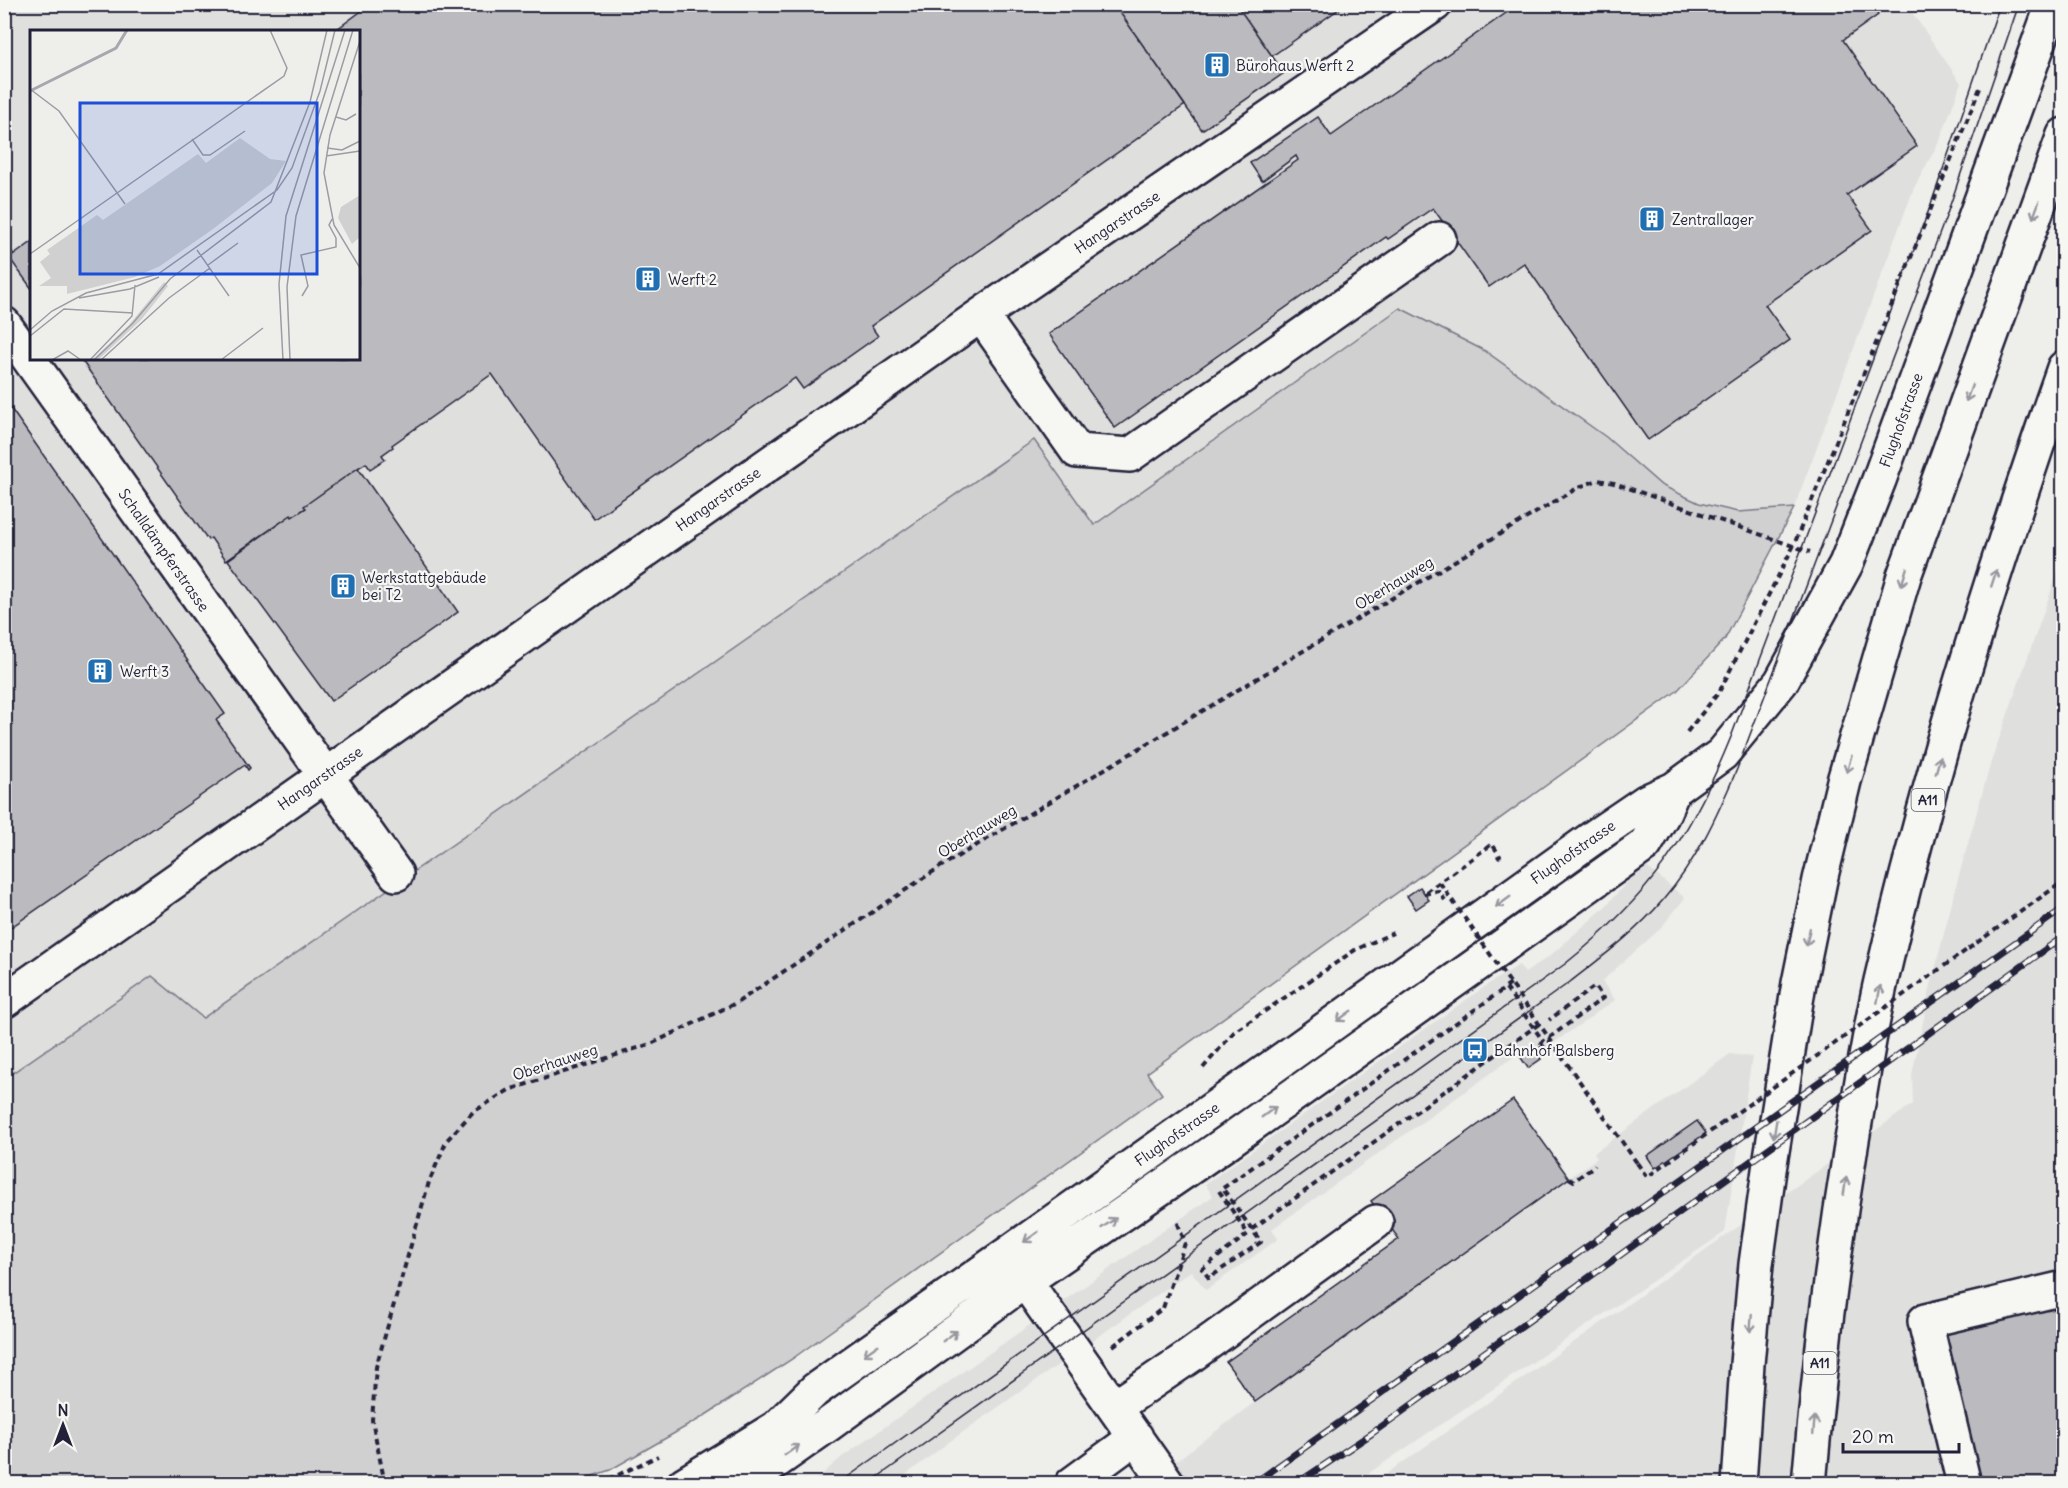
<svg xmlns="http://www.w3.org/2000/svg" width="2068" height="1488" viewBox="0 0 2068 1488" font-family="Delius,sans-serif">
  <rect width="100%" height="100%" fill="#eeeeeb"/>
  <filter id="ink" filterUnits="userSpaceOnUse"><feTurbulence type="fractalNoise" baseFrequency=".0167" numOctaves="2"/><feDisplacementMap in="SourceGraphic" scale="12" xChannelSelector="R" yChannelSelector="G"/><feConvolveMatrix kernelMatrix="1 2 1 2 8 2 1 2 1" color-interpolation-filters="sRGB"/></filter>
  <g filter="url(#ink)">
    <path fill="#dfdfde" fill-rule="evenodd" d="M1906,4l55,79 -21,57 -26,48 -120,320 -56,4 -39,-9 -38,-18 -55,-48 -206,-129 -307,217 -60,-85 -830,578 -51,-42 -147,103 -1,-1074zM32,32h326v326h-326z
      M2063,557l1,440 -4,4 3,-2v484l-691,1 541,-380 -1,-29 18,-86 26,-103 35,-124z
      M1643,864l42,34 -25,31 -58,52 13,19 -76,53 -7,-9 -260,185 6,10 -72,51 -15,-19 -242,171 -54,41 -84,1 31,-27 371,-261 -8,-12 285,-201 29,-18 6,8 26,-18 54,-48z
      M1730,1054l22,3 -27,175 -371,251 -209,1 110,-82 342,-244 -3,-5z"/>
    <path fill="#d0d0d1" stroke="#797986" stroke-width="1.5" d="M1400,308l85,43 121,86 55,48 38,18 39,9 56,-4 -69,131 -48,52 -530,382 15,21 -370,265 -91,59 -91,52 -38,13h-567l-1,-404 148,-103 51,42 831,-578 60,85z"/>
    <path fill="#bbbbbf" stroke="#22223b" stroke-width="1.5" d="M371,4h743l71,101 -314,221 7,10 -75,53 -8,-11 -201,141 -102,-145 -100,71 1,2 -11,8 3,4 -15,10 -4,-6 -8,5 -54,38 2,2 -14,9 -1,-2 -65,45 -15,-22 -3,2 -128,-182h278v-326h-25z
      M1114,4h122l48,69 -82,57z
      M1236,4h110l-74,52z
      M1519,4h352l7,11 -35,25 74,106 -70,49 25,35 -107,75 25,35 -142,100 -124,-177 -35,24 -56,-79 -45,31 -2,-2 -271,191 -66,-94 249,-174 -2,-4 -34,25 -12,-18 68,-46 13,19z
      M32,242v47l-27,-37 5,-3 4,6z
      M4,399l221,315 -9,6 34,48 -2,2 -3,-5 -241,167z
      M358,468l100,144 -127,89 -103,-141 63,-45 1,2 14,-9 -2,-2z
      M1420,887l9,13 -13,9 -9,-13z
      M1532,1046l9,13 -13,9 -9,-13z
      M1513,1100l56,78 -314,224 -29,-40 173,-123 -28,-38z
      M1697,1121l9,12 -51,35 -8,-12z
      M2064,1301v183h-88l-36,-154z"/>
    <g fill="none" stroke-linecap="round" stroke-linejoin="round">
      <defs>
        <path id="minor" d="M981,315l96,136 53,4 309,-216
          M4,324l392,550
          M4,1001l977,-686 454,-311
          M1025,1281l143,203
          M1115,1407l75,-51 186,-134
          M1072,1484l64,-47
          M1964,1484l-39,-163 139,-33"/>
        <path id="major" d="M684,1484l92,-56 39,-38 477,-337 302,-216 53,-36 27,-12 48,-35 59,-72 65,-118 33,-84 174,-476
          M744,1484l85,-60 196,-143 201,-138 419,-298 17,-29 12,-27"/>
        <path id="highway" d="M1739,1484l8,-120 9,-100 13,-94 30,-187 21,-103 24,-99 60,-205 160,-441
          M1809,1484c10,-116 24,-230 43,-344 9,-53 17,-106 29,-159 48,-208 112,-412 183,-613"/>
      </defs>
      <use href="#minor" stroke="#22223b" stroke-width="38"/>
      <use href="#major" stroke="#22223b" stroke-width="38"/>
      <use href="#highway" stroke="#22223b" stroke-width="38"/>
      <path stroke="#22223b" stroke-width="4" stroke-dasharray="6 4.5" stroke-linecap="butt" d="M1687,732l32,-40 74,-145 187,-459
        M1426,892l66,-48 8,12 -3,2
        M1424,894l14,-3 7,9
        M1968,949l96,-68
        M1506,988l37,53 -7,11
        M1549,1038l54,-40 -8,-12 -46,34
        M1540,1049l11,-8
        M1203,1068l31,-36 121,-82 38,-17
        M1637,1163l10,14 74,-53
        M1569,1178l5,3 21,-16
        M1219,1191l29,43 -46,35 7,9 52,-36 -38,-53
        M1113,1346l50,-38 22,-65 -8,-22
        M385,1484l-13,-64 4,-53 53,-185 18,-42 26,-28 36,-22 144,-47 85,-41 202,-135 639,-380 19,-7 16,3 196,69
        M599,1484l59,-28"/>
      <use href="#minor" stroke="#f6f6f2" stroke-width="33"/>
      <use href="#major" stroke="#f6f6f2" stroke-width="33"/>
      <use href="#highway" stroke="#f6f6f2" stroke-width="33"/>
      <path stroke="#22223b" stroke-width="1.5" d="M838,1484l727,-520c85,-68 125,-126 166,-227l199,-530 70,-203
        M868,1484l702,-502c32,-25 66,-50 93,-82 33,-38 54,-84 74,-131l210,-555 72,-210"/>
      <defs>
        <path id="rail" d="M1253,1484l811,-576
          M1296,1484l75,-50 693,-498"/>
      </defs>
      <use href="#rail" stroke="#22223b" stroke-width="7"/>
      <use href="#rail" stroke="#f6f6f2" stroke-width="4.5" stroke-dasharray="14" stroke-linecap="butt"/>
      <path stroke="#22223b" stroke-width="4" stroke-dasharray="6 4.5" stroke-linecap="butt" d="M1440,883l197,280
        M1721,1124l247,-175
        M1223,1188l288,-204
        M1252,1229l287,-205"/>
    </g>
    <defs><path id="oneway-shaft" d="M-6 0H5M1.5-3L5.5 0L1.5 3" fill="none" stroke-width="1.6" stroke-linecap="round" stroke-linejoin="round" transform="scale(1.5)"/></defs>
    <g stroke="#9797a0">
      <use href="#oneway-shaft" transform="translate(2036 210) rotate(110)"/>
      <use href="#oneway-shaft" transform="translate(1969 393) rotate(110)"/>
      <use href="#oneway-shaft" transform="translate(1904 577) rotate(107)"/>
      <use href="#oneway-shaft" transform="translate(1994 578) rotate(-72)"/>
      <use href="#oneway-shaft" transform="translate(1849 764) rotate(106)"/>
      <use href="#oneway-shaft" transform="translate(1938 765) rotate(-74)"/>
      <use href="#oneway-shaft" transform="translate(1503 902) rotate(144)"/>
      <use href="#oneway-shaft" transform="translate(1808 937) rotate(102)"/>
      <use href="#oneway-shaft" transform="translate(1879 994) rotate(-79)"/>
      <use href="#oneway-shaft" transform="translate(1344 1016) rotate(144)"/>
      <use href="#oneway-shaft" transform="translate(1269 1112) rotate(-36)"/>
      <use href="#oneway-shaft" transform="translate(1775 1129) rotate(99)"/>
      <use href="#oneway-shaft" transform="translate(1845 1186) rotate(-81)"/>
      <use href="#oneway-shaft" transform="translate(1109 1223) rotate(-34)"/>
      <use href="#oneway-shaft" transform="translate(1031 1237) rotate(145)"/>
      <use href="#oneway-shaft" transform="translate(1751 1323) rotate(95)"/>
      <use href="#oneway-shaft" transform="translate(950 1336) rotate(-36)"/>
      <use href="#oneway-shaft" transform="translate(871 1350) rotate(145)"/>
      <use href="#oneway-shaft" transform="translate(1814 1425) rotate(-85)"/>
      <use href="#oneway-shaft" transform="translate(792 1450) rotate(-35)"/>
    </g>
  </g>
  <defs>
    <symbol id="building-square" viewBox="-11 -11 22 22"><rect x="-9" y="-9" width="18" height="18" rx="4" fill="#1f6fb2" stroke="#f6f6f2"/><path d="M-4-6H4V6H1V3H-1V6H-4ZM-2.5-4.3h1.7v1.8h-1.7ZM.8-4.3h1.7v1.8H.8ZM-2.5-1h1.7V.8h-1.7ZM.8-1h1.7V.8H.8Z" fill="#fff"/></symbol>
    <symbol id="bus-square" viewBox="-11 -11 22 22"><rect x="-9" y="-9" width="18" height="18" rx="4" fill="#1f6fb2" stroke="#f6f6f2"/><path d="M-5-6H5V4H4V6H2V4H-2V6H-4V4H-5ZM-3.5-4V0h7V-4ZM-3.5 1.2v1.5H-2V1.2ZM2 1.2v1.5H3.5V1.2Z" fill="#fff"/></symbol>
  </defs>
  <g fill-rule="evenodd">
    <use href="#building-square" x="1202" y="50" width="30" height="30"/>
    <use href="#building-square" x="1637" y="204" width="30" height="30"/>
    <use href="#building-square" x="633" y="264" width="30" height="30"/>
    <use href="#building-square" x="328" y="571" width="30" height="30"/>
    <use href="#building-square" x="85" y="656" width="30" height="30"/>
    <use href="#bus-square" x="1460" y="1035" width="30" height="30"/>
  </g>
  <g text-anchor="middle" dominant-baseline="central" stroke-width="4.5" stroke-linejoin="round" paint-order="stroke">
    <g fill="#f6f6f2" stroke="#626272" stroke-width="1.5">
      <rect x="1911.5" y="789" width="33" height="22" rx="4.5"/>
      <rect x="1803.5" y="1352" width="33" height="22" rx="4.5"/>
    </g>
    <g font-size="14" font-weight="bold" fill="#22223b">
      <text x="1928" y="800">A11</text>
      <text x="1820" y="1363">A11</text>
    </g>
    <g font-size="15" fill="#22223b" stroke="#f6f6f2" text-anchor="start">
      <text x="1236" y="65">Bürohaus Werft 2</text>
      <text x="1672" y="219">Zentrallager</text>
      <text x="668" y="279">Werft 2</text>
      <text x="362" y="577">Werkstattgebäude<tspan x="362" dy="17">bei T2</tspan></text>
      <text x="120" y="671">Werft 3</text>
      <text x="1494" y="1050">Bahnhof Balsberg</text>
    </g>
    <g font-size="15" fill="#22223b" stroke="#f6f6f2">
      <text transform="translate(1117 222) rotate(-34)">Hangarstrasse</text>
      <text transform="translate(1901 420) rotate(-70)">Flughofstrasse</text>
      <text transform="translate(718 499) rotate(-35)">Hangarstrasse</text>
      <text transform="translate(164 550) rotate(55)">Schalldämpferstrasse</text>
      <text transform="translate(1394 583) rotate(-31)">Oberhauweg</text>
      <text transform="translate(320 778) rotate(-35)">Hangarstrasse</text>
      <text transform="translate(977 831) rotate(-31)">Oberhauweg</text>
      <text transform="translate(1573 852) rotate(-35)">Flughofstrasse</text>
      <text transform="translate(555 1062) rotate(-18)">Oberhauweg</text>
      <text transform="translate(1177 1134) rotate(-35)">Flughofstrasse</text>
    </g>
  </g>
  <g transform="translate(30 30)">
    <rect width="330" height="330" fill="#eeeeeb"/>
    <path d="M210,108l30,21 16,2 -14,22 -59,46 -53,37 -25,11 -68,17v-8h-28l12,-8 -11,-16 10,-8 -3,-4 50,-35 6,5 95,-66 8,9zM330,165v42l-8,7 -14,-26 3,-11zM134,252l4,4 -27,34 -43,40h-6l37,-35z" fill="#d0d0d1"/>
    <path fill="none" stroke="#a7a7af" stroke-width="3" d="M0,61l86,-43 11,-18"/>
    <path fill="none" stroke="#9c9ca5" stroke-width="1.5" d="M330,11l-30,94 -6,38 10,52 26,43M0,59l29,22 66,93M306,87l10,3 10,-6M162,109l11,16h7l35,-24M297,118l15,2 18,-9M296,126l34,-5M302,189l-3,6 7,13M167,220l32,46M0,224l254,-178 3,-8 -17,-38M178,235l30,-22M272,266l6,-10 -7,-31 35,-8v-9M49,268l51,-9 29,-12M0,300l22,-19 34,-18 72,-19 119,-84 15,-22 28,-77 15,-61M0,306l34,-27 69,4M22,330l16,-9 13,9M60,330l42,-44 3,-31M64,330l39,-37 37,-44 101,-77 39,-100 17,-72M71,330l68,-62 41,-30M191,330l42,-32M253,330l-4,-76 7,-68 59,-186M260,330l-3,-73 9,-71 57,-186"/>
    <path fill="#1d4ed8" fill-opacity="0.15" stroke="#1d4ed8" stroke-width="3" d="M50,73h237v171h-237z"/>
    <rect width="330" height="330" fill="none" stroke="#22223b" stroke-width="3"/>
  </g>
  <rect width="2068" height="1488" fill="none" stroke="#f6f6f2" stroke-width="24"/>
  <rect x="12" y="12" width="2044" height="1464" fill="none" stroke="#22223b" stroke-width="2" filter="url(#ink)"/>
  <g transform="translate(63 1425)" stroke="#f6f6f2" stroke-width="4.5" paint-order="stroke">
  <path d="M0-4.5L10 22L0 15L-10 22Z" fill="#22223b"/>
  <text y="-9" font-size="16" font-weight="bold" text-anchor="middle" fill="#22223b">N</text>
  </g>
  <path d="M1843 1443v9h116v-9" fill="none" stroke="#22223b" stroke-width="3"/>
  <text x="1852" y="1443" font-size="18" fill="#22223b" stroke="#f6f6f2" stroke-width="4.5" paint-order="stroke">20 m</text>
</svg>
